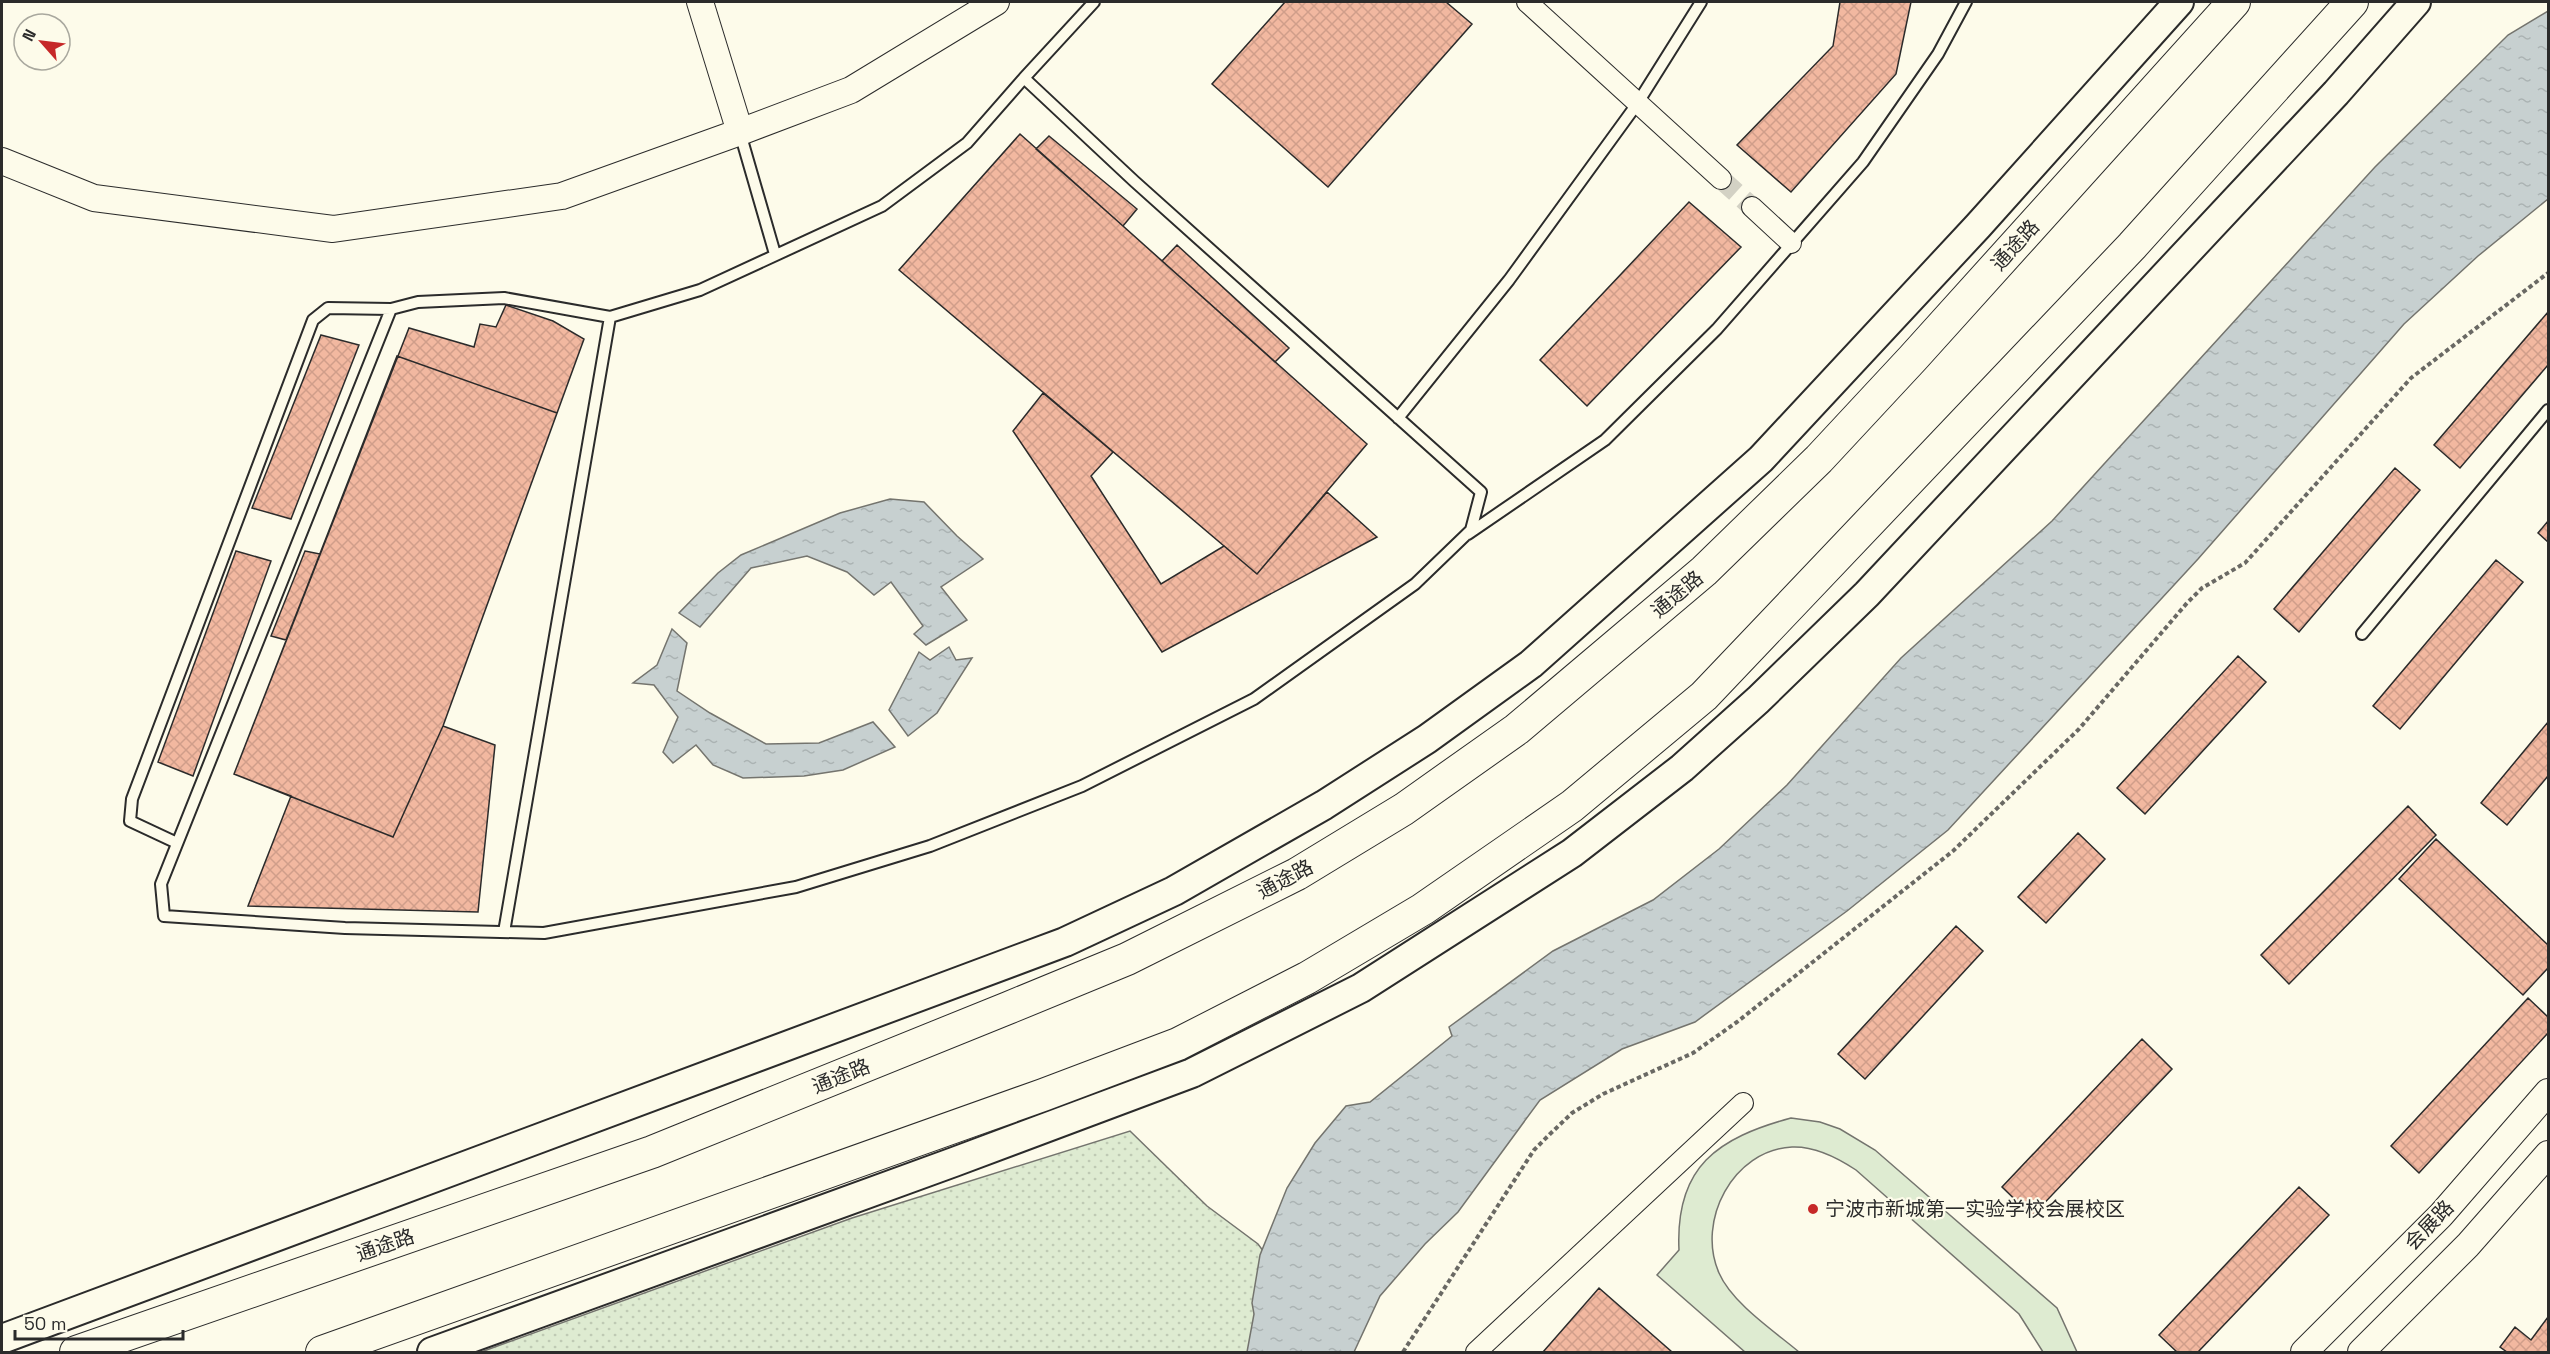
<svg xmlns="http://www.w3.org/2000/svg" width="2550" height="1354" viewBox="0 0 2550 1354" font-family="'Space Grotesk','Noto Sans SC',sans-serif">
  <defs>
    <pattern id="park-dots" width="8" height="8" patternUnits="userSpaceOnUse" patternTransform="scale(1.5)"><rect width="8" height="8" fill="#deebd1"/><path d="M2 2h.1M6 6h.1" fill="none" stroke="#bfcab4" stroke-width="1.8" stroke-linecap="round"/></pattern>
    <pattern id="water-ripples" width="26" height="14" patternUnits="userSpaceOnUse" patternTransform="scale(1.5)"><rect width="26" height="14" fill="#c7d0d0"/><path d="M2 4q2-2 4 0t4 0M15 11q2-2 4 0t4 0" fill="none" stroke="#abb3b3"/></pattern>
    <pattern id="building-cross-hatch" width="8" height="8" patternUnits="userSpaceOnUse" patternTransform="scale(1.5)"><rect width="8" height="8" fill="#f2b8a0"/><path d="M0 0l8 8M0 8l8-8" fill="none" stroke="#d09e8a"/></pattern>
  </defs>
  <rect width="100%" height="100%" fill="#fdfbea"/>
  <path fill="url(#park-dots)" stroke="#74746e" stroke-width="1.5" d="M1130,1131l77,75 51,38 81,108h-858l371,-134z"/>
  <path fill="#deebd1" stroke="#74746e" stroke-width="1.5" d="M1791,1118l29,4 20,7 35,21 182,158 20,44h-34l-24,-38 -163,-144c-18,-12 -42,-24 -64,-23 -59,3 -96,74 -73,126 13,30 55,58 80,79h-54l-88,-77 22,-25c-4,-84 39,-112 112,-132z"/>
  <path fill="url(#water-ripples)" stroke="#74746e" stroke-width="1.5" d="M2548,11v188l-70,57 -74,68 -206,235 -250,271 -101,81 -152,111 -73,27 -82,51 -82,112 -33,32 -45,52 -26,56h-107l7,-38 -2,-11 8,-48 27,-67 28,-45 31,-37 24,-4 82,-66 -3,-9 104,-76 100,-51 66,-51 68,-64 114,-127 151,-137 323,-354 133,-132z
    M890,499l34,3 33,34 26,23 -42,28 26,33 -41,25 -12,-11 9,-8 -32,-44 -17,13 -27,-23 -40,-16 -56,12 -51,59 -21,-14 39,-40 23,-18 99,-42z
    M672,629l15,14 -10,48 33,22 56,31 53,-1 54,-21 22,25 -52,23 -39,6 -61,2 -30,-13 -17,-20 -23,18 -10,-11 15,-35 -24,-32 -21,-2 24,-18z
    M949,647l7,13 16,-2 -35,55 -29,23 -19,-26 30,-58 11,8z"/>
  <path fill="url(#building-cross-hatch)" stroke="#2b2b2b" stroke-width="1.5" d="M1285,2h161l26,22 -144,163 -116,-103z
    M1840,2h71l-15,72 -105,118 -54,-47 96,-99z
    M1020,134l347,310 -110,130 -358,-304z
    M1049,136l88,73 -14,17 -87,-77z
    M1689,202l52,45 -154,159 -47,-46z
    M1177,245l112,103 -14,14 -113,-101z
    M506,305l47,16 31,18 -141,387 52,19 -17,167 -230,-6 43,-110 -57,-22 175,-446 65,19 6,-23 16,3z
    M2548,312v53l-88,103 -26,-23z
    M321,335l38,10 -68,174 -39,-11z
    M397,356l160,57 -114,313 -50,111 -159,-63z
    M1043,393l70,59 -22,24 70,108 63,-38 33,28 70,-82 50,45 -215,115 -149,-221z
    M2395,468l25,22 -121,142 -25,-23z
    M2548,521v21l-10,-9z
    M236,551l35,10 -78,215 -35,-14z
    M305,551l15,3 -34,86 -15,-4z
    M2496,560l27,22 -123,147 -27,-23z
    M2238,656l28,26 -121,132 -28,-26z
    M2548,722v54l-41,49 -26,-22z
    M2408,806l28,29 -147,149 -28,-29z
    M2078,833l27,26 -59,64 -28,-26z
    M2436,839l112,106v23l-25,27 -124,-116z
    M1956,926l27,25 -118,128 -27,-25z
    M2528,998l20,19v16l-129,140 -28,-27z
    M2142,1039l30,30 -140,147 -30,-29z
    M2299,1187l30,28 -131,137h-21l-18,-17z
    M1599,1288l73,64h-129z
    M2548,1317v35h-41l-7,-5 15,-20 16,13z"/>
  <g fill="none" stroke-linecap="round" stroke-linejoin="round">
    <path stroke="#d3d1c4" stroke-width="20" stroke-dasharray="20 10" stroke-linecap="butt" d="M1721,179l31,28"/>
    <defs>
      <path id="service" d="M1024,78l70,-76
        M740,133l35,121
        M1398,418l111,-138 128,-176 64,-102
        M1468,534l137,-94 112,-111 146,-167 75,-108 28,-52
        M2362,634l186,-224
        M177,843l-47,-22 2,-22 181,-479 15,-12 63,1 27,-7 86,-4 106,19 90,-27 182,-84 85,-63 57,-65 110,103 347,311 -10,38 -56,54 -161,115 -172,87 -152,60 -134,41 -252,46 -199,-5 -181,-12 -3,-32 230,-575
        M504,932l106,-615"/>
      <path id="minor" d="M1527,2l194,177
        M1752,207l39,36
        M1476,1352l267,-249"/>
      <path id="tertiary" d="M700,2l40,130
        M2,161l92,37 239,31 229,-33 178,-64 111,-42 145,-88
        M2304,1352l137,-137 107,-123
        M2361,1352l107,-107 80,-91"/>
      <path id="secondary" d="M2,1339l1063,-397 109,-51 150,-86 103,-66 104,-75 230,-205 217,-233 201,-224
        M432,1352l522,-190 238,-89 169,-85 211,-135 110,-85 76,-68 109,-106 469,-501 80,-91"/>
      <path id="primary" d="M76,1352l576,-200 356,-144 119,-49 170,-85 107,-65 113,-80 187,-158 115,-112 94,-101 321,-356
        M322,1352l721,-257 135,-51 129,-66 116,-69 149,-103 132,-110 428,-450 220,-244"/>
    </defs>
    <use href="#service" stroke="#2b2b2b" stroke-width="14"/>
    <use href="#minor" stroke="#2b2b2b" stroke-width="22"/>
    <use href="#tertiary" stroke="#2b2b2b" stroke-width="28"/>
    <use href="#secondary" stroke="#2b2b2b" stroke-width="32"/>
    <use href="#primary" stroke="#2b2b2b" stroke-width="34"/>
    <path stroke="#6a6964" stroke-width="4" stroke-dasharray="4.5 3" stroke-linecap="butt" d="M1403,1352l131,-202 16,-16 22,-21 31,-19 90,-41 44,-31 216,-171 126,-122 108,-126 15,-15 43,-25 166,-185 137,-105"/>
    <use href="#service" stroke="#fdfbea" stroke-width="10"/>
    <use href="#minor" stroke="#fdfbea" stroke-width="20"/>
    <use href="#tertiary" stroke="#fdfbea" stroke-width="26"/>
    <use href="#secondary" stroke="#fdfbea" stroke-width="28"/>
    <use href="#primary" stroke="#fdfbea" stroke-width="32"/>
  </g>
  <circle fill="#c62828" stroke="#fdfbea" stroke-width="2" cx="1813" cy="1209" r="6"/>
  <g text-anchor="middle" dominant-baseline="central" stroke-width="4.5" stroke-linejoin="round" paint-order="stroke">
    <g font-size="20" fill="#2b2b2b" stroke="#fdfbea">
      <text transform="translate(2015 245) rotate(-48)">通途路</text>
      <text transform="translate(1677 594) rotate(-40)">通途路</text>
      <text transform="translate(1285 879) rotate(-28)">通途路</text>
      <text transform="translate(841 1076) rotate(-22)">通途路</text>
      <text transform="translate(2429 1225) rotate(-46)">会展路</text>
      <text transform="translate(385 1245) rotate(-19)">通途路</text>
    </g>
    <g font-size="20" fill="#2b2b2b" stroke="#fdfbea" text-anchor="start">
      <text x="1825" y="1209">宁波市新城第一实验学校会展校区</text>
    </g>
  </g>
  <rect width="2550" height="1354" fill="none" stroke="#2b2b2b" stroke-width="6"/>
  <g transform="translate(42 42) rotate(298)"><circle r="28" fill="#fdfbea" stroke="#a9a89e" stroke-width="1.5"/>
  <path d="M0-4.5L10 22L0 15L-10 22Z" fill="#c62828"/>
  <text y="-9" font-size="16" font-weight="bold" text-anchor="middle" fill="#2b2b2b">N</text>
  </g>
  <path d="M15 1330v9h168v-9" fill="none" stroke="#2b2b2b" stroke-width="3"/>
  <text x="24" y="1330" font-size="18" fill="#2b2b2b" stroke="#fdfbea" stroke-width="4.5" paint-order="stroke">50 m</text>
</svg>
